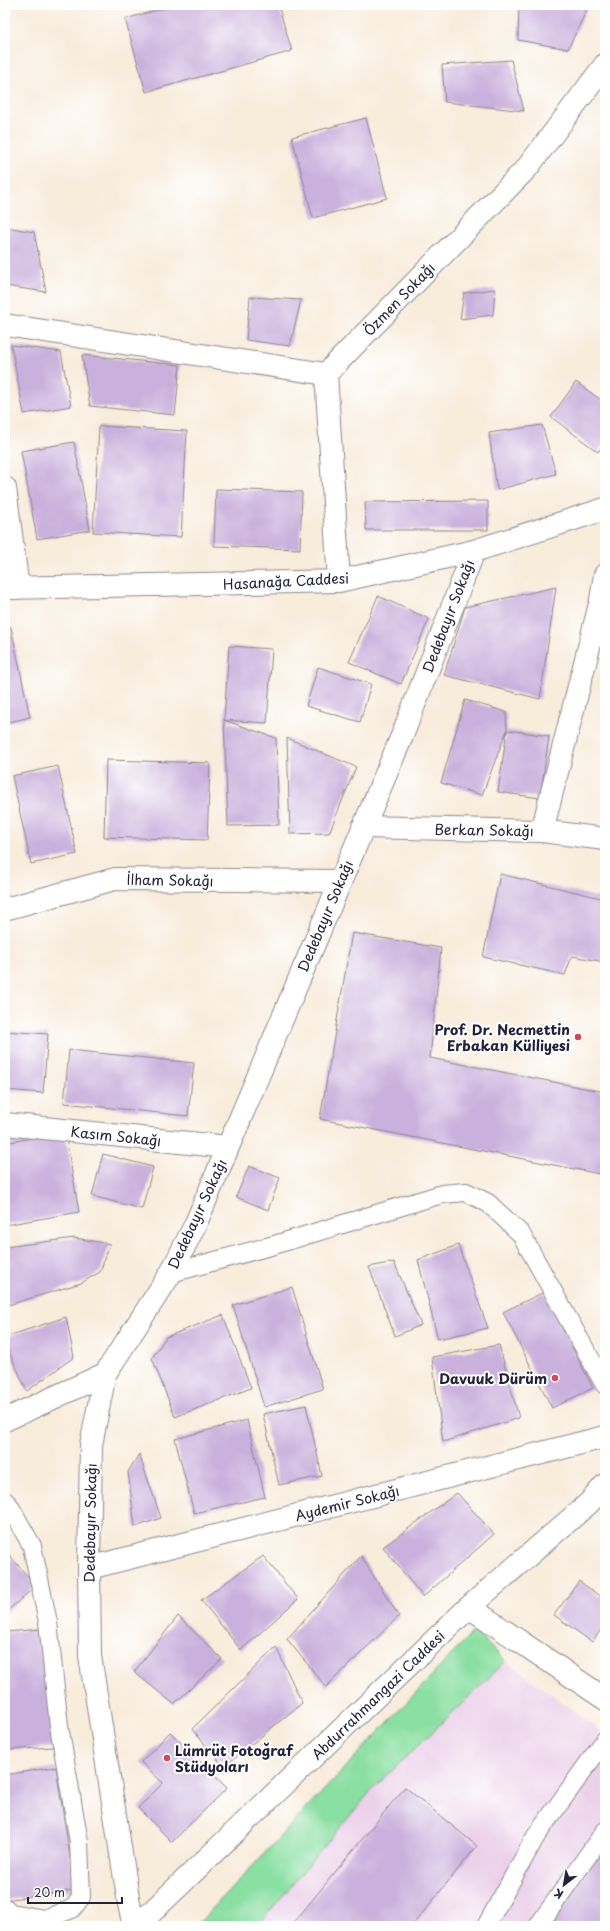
<svg xmlns="http://www.w3.org/2000/svg" width="610" height="1931" viewBox="0 0 610 1931" font-family="'Playpen Sans',sans-serif">
  <rect width="100%" height="100%" fill="#fff"/>
  <filter id="ink" filterUnits="userSpaceOnUse"><feTurbulence type="fractalNoise" baseFrequency=".025" numOctaves="2"/><feDisplacementMap in="SourceGraphic" scale="8" xChannelSelector="R" yChannelSelector="G"/><feConvolveMatrix kernelMatrix="1 2 1 2 8 2 1 2 1" color-interpolation-filters="sRGB"/></filter>
  <filter id="wash" filterUnits="userSpaceOnUse"><feTurbulence type="fractalNoise" baseFrequency=".012" numOctaves="4" result="noise"/><feDisplacementMap in="SourceGraphic" scale="16" xChannelSelector="R" yChannelSelector="G"/><feGaussianBlur stdDeviation="0.9" result="paint"/><feColorMatrix in="noise" values="0 0 0 0 0 0 0 0 0 0 0 0 0 0 0 0 0 1.4 0 .05"/><feComposite in="paint" operator="in"/></filter>
  <g filter="url(#wash)">
    <rect width="100%" height="100%" fill="#f8ecdb"/>
    <path fill="#ecd1ea" d="M506,1661l87,64 12,11v190h-348l114,-135z"/>
    <path fill="#8adfa2" stroke="#56806e" d="M474,1631l32,30 -135,130 -114,135h-61z"/>
    <g id="blocks">
      <path fill="#cab1dd" d="M176,5h102l14,46 -146,41 -21,-73z
        M519,5h70l-21,44 -50,-9z
        M511,60l13,51 -79,-9 -3,-37z
        M366,118l21,80 -74,20 -21,-81z
        M5,227l29,5 12,60 -41,-6z
        M495,289l-2,26 -33,4 4,-26z
        M250,297l51,3 -11,46 -44,-6z
        M11,345l50,7 10,54 -47,8z
        M82,355l98,10 -5,50 -85,-9z
        M576,382l29,21v39l-7,10 -47,-35z
        M542,425l14,49 -59,16 -8,-57z
        M99,426l88,5 -6,106 -88,-5z
        M74,442l16,88 -53,9 -16,-88z
        M216,489l86,3 -2,57 -86,-3z
        M488,501v29h-122l-1,-28z
        M556,587l-16,112 -96,-24 21,-68z
        M378,596l51,23 -28,65 -52,-22z
        M11,627l19,90 -25,6v-95z
        M229,646l43,3 -5,74 -43,-3z
        M318,667l53,17 -11,38 -54,-16z
        M465,700l41,12 1,18 42,6 -9,62 -42,-6 9,-62 -25,65 -41,-12z
        M224,720l52,18 3,87 -51,1z
        M287,738l69,29 -27,66 -39,1z
        M106,760l104,3 -3,77 -103,-3z
        M58,766l19,88 -46,10 -19,-88z
        M500,874l105,25v63l-33,-6 -7,19 -82,-18z
        M352,933l89,15 -11,110 175,34v83l-285,-56z
        M5,1031l43,3 -5,59 -38,-3z
        M69,1050l125,13 -6,53 -124,-13z
        M65,1132l14,80 -74,13v-82z
        M103,1154l50,13 -11,42 -50,-13z
        M249,1166l31,12 -12,32 -32,-13z
        M75,1238l35,6 -10,28 -19,11 -76,23v-59z
        M458,1245l30,83 -50,11 -20,-79z
        M394,1262l27,63 -26,11 -26,-69z
        M292,1287l31,102 -59,18 -31,-102z
        M544,1292l49,96 -41,20 -49,-96z
        M223,1315l28,73 -76,29 -23,-59 14,-21z
        M66,1317l8,40 -47,34 -22,-48v-6z
        M499,1345l20,73 -76,24 -11,-85z
        M306,1405l16,71 -43,9 -16,-71z
        M247,1420l18,77 -71,16 -19,-74z
        M139,1454l22,64 -26,9 -7,-55z
        M457,1493l37,41 -71,63 -40,-50z
        M5,1550l31,36 -31,27z
        M263,1556l35,43 -57,51 -40,-50z
        M361,1556l38,60 -73,71 -39,-48z
        M579,1581l26,19v24l-13,18 -38,-27z
        M178,1616l44,43 -48,45 -40,-32z
        M42,1629l11,118 -47,3 -1,-118z
        M276,1647l26,56 -78,64 -32,-38z
        M170,1732l57,56 -55,54 -34,-34 25,-25 -22,-21z
        M56,1767l19,123 -70,10v-125z
        M405,1787l72,59 -65,80h-121z
        M605,1846v80h-55z"/>
    </g>
  </g>
  <g filter="url(#ink)">
    <use href="#blocks" fill-opacity="0" stroke="#8d878b" stroke-width="1"/>
    <g fill="none" stroke-linecap="round" stroke-linejoin="round">
      <defs>
        <path id="service" d="M171,1273l103,-28 168,-51 24,-2 22,11 33,31 84,151
          M5,1501l4,4 23,41 16,76 11,104 20,116 2,55 -9,12 -28,10 -33,-6 -6,-5
          M486,1926l50,-90 69,-96
          M538,1926l67,-95"/>
        <path id="minor" d="M5,325l321,49
          M5,488l13,100
          M339,581l-13,-207 201,-206 78,-103
          M5,588l334,-7 135,-30 131,-42
          M363,827l179,4 63,8
          M542,831l59,-231 4,-25
          M5,909l110,-30 225,2
          M5,1124l223,23
          M5,1420l100,-46
          M89,1568l516,-131
          M469,1607l136,92
          M134,1926l-5,-22 -39,-248 -1,-88 2,-123 14,-71 66,-101 25,-50 206,-487 72,-185
          M137,1926l332,-319 120,-104 16,-18"/>
      </defs>
      <use href="#service" stroke="#8d878b" stroke-width="20"/>
      <use href="#minor" stroke="#8d878b" stroke-width="24"/>
      <use href="#service" stroke="#fff" stroke-width="18"/>
      <use href="#minor" stroke="#fff" stroke-width="22"/>
    </g>
  </g>
  <g fill="#d1495b" stroke="#fff" stroke-width="1.5">
    <circle cx="578" cy="1037" r="4"/>
    <circle cx="555" cy="1378" r="4"/>
    <circle cx="167" cy="1758" r="4"/>
  </g>
  <g text-anchor="middle" dominant-baseline="central" stroke-width="4" stroke-linejoin="round" paint-order="stroke">
    <g font-size="14" fill="#22223b" stroke="#fff">
      <text transform="translate(399 299) rotate(-46)">Özmen Sokağı</text>
      <text transform="translate(286 581) rotate(-3)">Hasanağa Caddesi</text>
      <text transform="translate(448 616) rotate(-69)">Dedebayır Sokağı</text>
      <text transform="translate(484 830) rotate(1)">Berkan Sokağı</text>
      <text transform="translate(170 880) rotate(1)">İlham Sokağı</text>
      <text transform="translate(325 916) rotate(-67)">Dedebayır Sokağı</text>
      <text transform="translate(116 1136) rotate(6)">Kasım Sokağı</text>
      <text transform="translate(197 1214) rotate(-65)">Dedebayır Sokağı</text>
      <text transform="translate(347 1503) rotate(-14)">Aydemir Sokağı</text>
      <text transform="translate(90 1523) rotate(-89)">Dedebayır Sokağı</text>
      <text transform="translate(378 1695) rotate(-44)">Abdurrahmangazi Caddesi</text>
    </g>
    <g font-size="14" font-weight="bold" fill="#22223b" stroke="#fff" text-anchor="end">
      <text x="570" y="1029">Prof. Dr. Necmettin<tspan x="570" dy="16">Erbakan Külliyesi</tspan></text>
      <text x="547" y="1378">Davuuk Dürüm</text>
      <text x="175" y="1750" text-anchor="start">Lümrüt Fotoğraf<tspan x="175" dy="16">Stüdyoları</tspan></text>
    </g>
  </g>
  <rect width="610" height="1931" fill="none" stroke="#fff" stroke-width="20"/>
  <g transform="translate(564 1885) rotate(211)" stroke="#ffffff" stroke-width="3" paint-order="stroke">
  <path d="M0-3L7 15L0 10L-7 15Z" fill="#22223b"/>
  <text y="-6" font-size="11" font-weight="bold" text-anchor="middle" fill="#22223b">K</text>
  </g>
  <path d="M28 1897v6h94v-6" fill="none" stroke="#22223b" stroke-width="2"/>
  <text x="34" y="1897" font-size="12" fill="#22223b" stroke="#ffffff" stroke-width="3" paint-order="stroke">20 m</text>
</svg>
